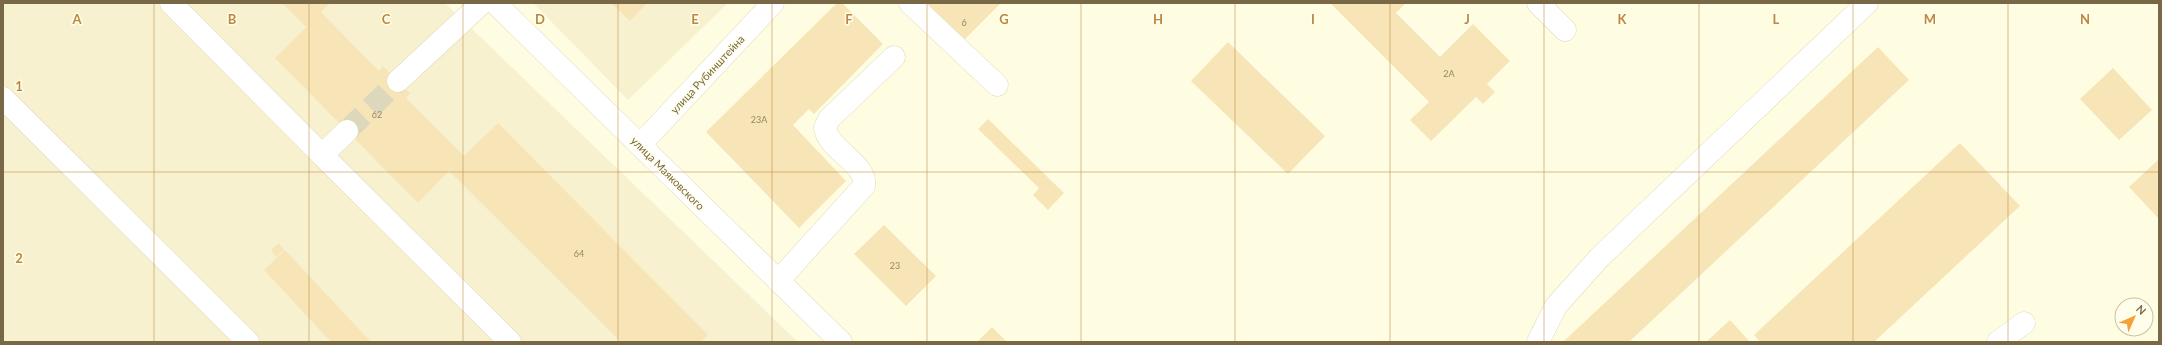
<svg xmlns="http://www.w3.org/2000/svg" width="2162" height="345" viewBox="0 0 2162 345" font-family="Lato,sans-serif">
  <rect width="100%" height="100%" fill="#fefde2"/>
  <path fill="#f7f1d0" d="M3,3h442l353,339h-795z
    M533,3h195l-100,97z"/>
  <path fill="#f7e5b7" d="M282,3h48l-9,9 58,59 4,-5 27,27 -4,5 58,58 34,-33 210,212 -7,7h-80l-172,-171 -31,32 -143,-145 31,-31z
    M611,3h36l-17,18z
    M837,3h5l41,41 -69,70 -5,-5 -16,16 53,56 -47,47 -93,-96z
    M927,3h74l-37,37z
    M1330,3h76l-10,10 44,44 33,-33 37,37 -23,23 8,8 -12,12 -7,-7 -45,44 -21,-21 19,-18z
    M1228,42l97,94 -37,38 -97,-93z
    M1878,47l31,33 -280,262h-66z
    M2113,68l39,42 -33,30 -39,-41z
    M988,119l76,74 -16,17 -15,-15 6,-7 -61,-59z
    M1960,143l60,63 -146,136h-113l-7,-7z
    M2159,159v60l-30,-32z
    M884,225l52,51 -30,30 -52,-52z
    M279,243l5,7 -8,7 -5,-7z
    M285,250l86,92h-40l-67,-72z
    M1730,320l20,22h-44z
    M992,327l15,15h-30z"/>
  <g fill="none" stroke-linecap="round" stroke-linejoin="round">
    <path stroke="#ddd8bb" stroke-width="22" stroke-dasharray="22 11" stroke-linecap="butt" d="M347,131l51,-50"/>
    <defs>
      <path id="minor" d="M171,3l151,152 25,-24
        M495,3l346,339
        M910,3l87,82
        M1538,3l27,27
        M398,81l84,-78
        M3,98l245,244
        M640,145l133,-142
        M322,155l188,187
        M778,281l86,-95c4,-22 -36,-36 -39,-58l4,-9 65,-62
        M1538,342l18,-36 44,-49 267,-254
        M1998,342l26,-19"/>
    </defs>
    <use href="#minor" stroke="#e2d9ba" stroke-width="23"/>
    <use href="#minor" stroke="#fff" stroke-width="22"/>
  </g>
  <path fill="none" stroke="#bd8740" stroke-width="1" stroke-opacity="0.55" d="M154,3v339M309,3v339M463,3v339M618,3v339M772,3v339M927,3v339M1081,3v339M1235,3v339M1390,3v339M1544,3v339M1699,3v339M1853,3v339M2008,3v339M3,172h2156"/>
  <g text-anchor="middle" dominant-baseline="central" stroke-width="3" stroke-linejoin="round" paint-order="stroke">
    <g font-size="9" fill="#988762">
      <text x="964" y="22">6</text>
      <text x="1449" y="73">2А</text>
      <text x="377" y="114">62</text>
      <text x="759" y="119">23А</text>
      <text x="579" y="253">64</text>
      <text x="895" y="265">23</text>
    </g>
    <g font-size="11" fill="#796846" stroke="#fffeea">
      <text transform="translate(707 74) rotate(-47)">улица Рубинштейна</text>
      <text transform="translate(668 173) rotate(45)">улица Маяковского</text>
    </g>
  </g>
  <g font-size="13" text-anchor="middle" font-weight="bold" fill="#bd8740" stroke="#fffeea" stroke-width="3" stroke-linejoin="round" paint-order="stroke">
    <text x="77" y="24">A</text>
    <text x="232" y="24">B</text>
    <text x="386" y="24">C</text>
    <text x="540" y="24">D</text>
    <text x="695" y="24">E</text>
    <text x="849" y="24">F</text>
    <text x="1004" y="24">G</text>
    <text x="1158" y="24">H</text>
    <text x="1313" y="24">I</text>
    <text x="1467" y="24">J</text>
    <text x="1622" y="24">K</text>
    <text x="1776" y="24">L</text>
    <text x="1930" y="24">M</text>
    <text x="2085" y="24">N</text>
    <text x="19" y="91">1</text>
    <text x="19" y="263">2</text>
  </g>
  <rect width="2162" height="345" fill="none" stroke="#796846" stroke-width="8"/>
  <g transform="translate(2134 317) rotate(45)"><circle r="19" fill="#fffeea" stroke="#c9c2a8"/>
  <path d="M0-3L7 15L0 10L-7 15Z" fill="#f5a03b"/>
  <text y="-6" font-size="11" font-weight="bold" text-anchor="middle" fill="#796846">N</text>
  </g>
</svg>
